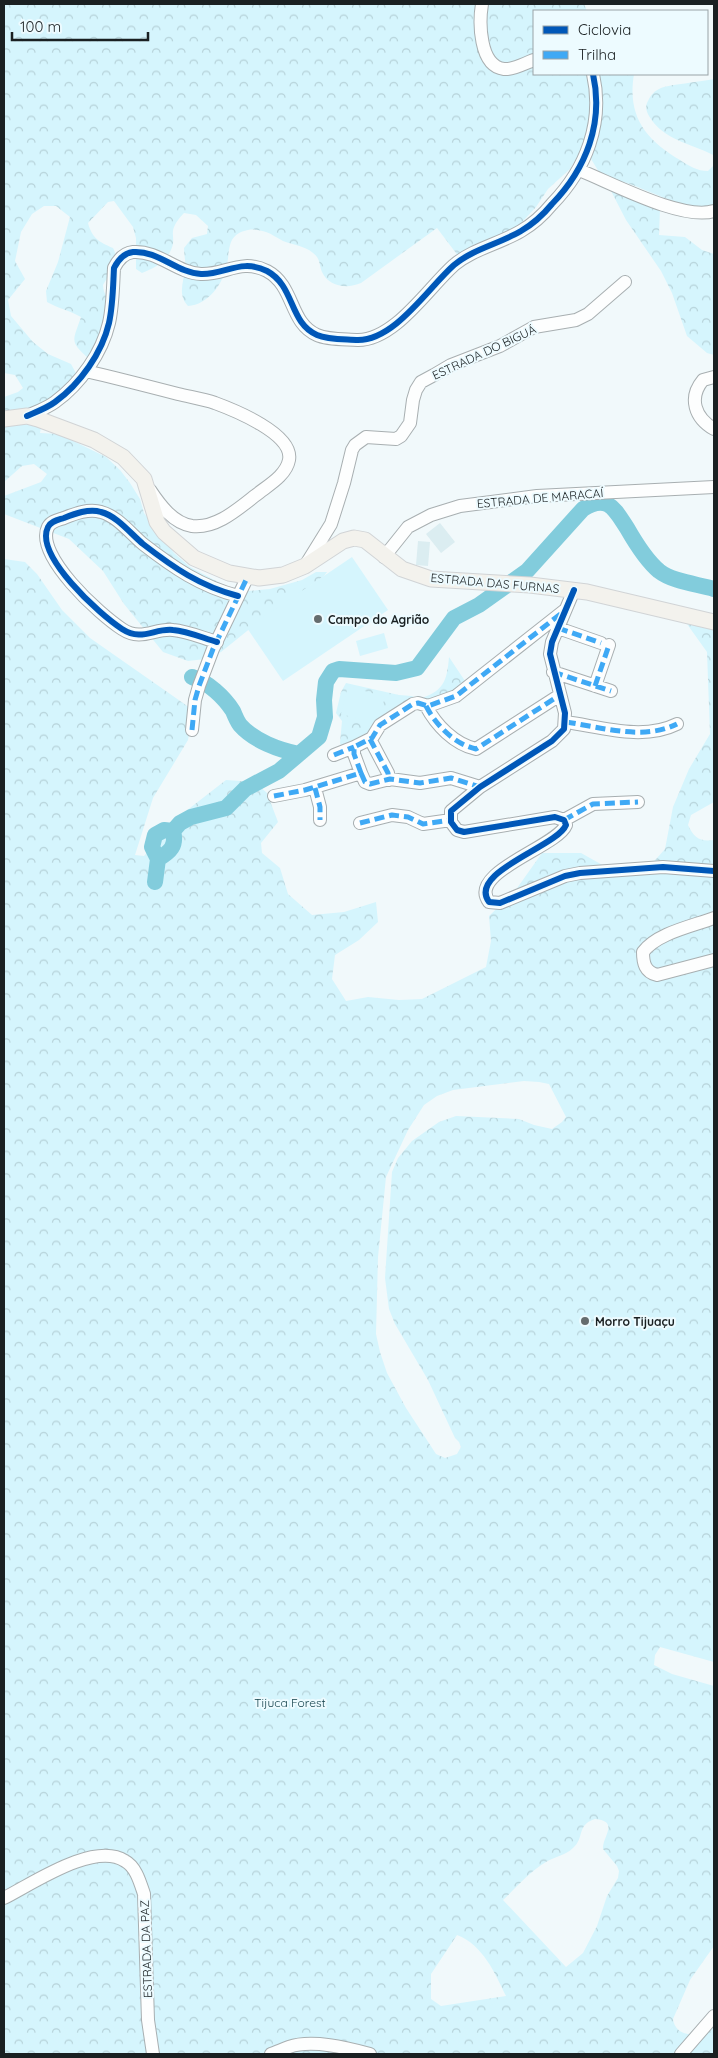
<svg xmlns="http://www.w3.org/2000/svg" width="718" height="2058" viewBox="0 0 718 2058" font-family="Quicksand,sans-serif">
  <defs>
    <pattern id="forest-crowns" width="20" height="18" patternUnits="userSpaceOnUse" patternTransform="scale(1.25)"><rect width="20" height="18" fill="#d5f5fd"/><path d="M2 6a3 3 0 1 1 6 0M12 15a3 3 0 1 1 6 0" fill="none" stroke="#b6d2d9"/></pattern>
  </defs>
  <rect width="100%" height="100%" fill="#f1f9fb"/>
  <path fill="#dbedf1" d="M440,523l15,19 -14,11 -15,-19z
    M418,541l12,1 -2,24 -12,-1z"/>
  <path fill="url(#forest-crowns)" fill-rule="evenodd" d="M4,4h580l3,7h-53v63h100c-7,42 11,65 46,86 9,6 17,11 28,11l6,-6v40c-25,8 -65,-15 -90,-23 -7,-2 -15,-3 -22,-5l-14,-23 -8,-2 -10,17 -22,20 -12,18 -26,28 -51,22 -22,-29 -76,55c-14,6 -32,4 -39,-11 -2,-4 -2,-11 -5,-15 -7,-10 -23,-12 -34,-16 -6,-3 -11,-7 -17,-9 -5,-2 -13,-3 -18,-2 -21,4 -18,19 -21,35 -4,19 -19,40 -39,41 -11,-12 -4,-24 -3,-38 1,-6 -1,-13 -1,-20l8,-10 15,-4 1,-8 -12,-11 -12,-2c-20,21 -5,22 -14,39 -5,11 -18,17 -28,21l-6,-4v-31l-3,-11 -19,-26 -6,1 -20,21c4,15 11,19 25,25 8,15 -3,24 -10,37 0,10 8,16 8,26 -1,9 -18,38 -23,47 -19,-17 -15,-17 -7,-41 -12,-7 -22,-8 -34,-15l-1,-11 12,-29 12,-45 -14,-11h-12l-12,8 -11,18 -6,29 10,18 -17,21 3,16 22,26 15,12 23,10 7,13 -35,39 -3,17 19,1 47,23 14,13 10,13 10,16 4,14 30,40 16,14 47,25 33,-3 32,-9 14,-8h11l-3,4 -72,51 -31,25 -16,7 -17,2 -25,-9 -39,-48 -21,-33 -34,-32 -65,-25v-18l37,-14 6,-8 -13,-10 -12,2 -18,16v-85l14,-5 5,-4 -8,-13 -11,-2z
    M714,79v82l-1,-6c-23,-12 -50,-15 -64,-39 -3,-5 -4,-10 -1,-15 3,-6 6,-10 13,-13 11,-4 40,-6 53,-9z
    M609,187l51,22 -1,26 26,2 17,13 12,4v101l-7,-2 -20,-17 -15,-43 -11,-22 -35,-51z
    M4,559l21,3 12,12 25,36 28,28 103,72 -5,30 -35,58 -18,57 9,1 33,-38 49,-38 29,2 12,11 11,29 -17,21 1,10 18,15 8,26 24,21 32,-3 32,-10 2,20 -19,18 -24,15 -3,24 14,22 22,-4 31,3 23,-1 64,-32 5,-26 -2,-25 26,-25 27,-38h39l34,19 34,-5 16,-18 8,-42 16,-38 21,-35 -3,-82 -20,-28 27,6v172l-23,13 -3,10c6,13 12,17 26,15v822l-54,-15 -5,8 -1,10 18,9 42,12v260l-24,34 -17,39c1,10 10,16 19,15l22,-23v43h-710zM524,1081l15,1 10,2 17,33 -4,5 -10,7 -18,-4 -15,-6 -63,-3 -17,6 -27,19 -14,17 -6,14 -7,106 4,31 6,15 33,56 27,58 4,4 2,5 -4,7 -12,4 -9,-4 -30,-46 -19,-35 -7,-21 -4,-18 2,-77 8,-80 22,-47 16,-25 13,-9 16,-6zM595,1819c25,2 7,18 8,30l14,17 2,5 -1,7 -11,18 -10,30 -14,27 -17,14 -63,-67c13,-12 27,-29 43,-38 8,-5 20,-7 27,-14 12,-10 3,-23 22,-29zM457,1935c26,10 38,38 49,61l-65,10 -10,-7v-25z
    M449,657l20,30 -47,17 -79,47 -3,-8 2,-22 -6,-8 5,-21 5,-9 53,12 13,1 6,3c25,-7 29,-17 31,-42z"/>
  <path fill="#d5f5fd" d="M352,557l36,53 -105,71 -36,-53z
    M384,633l4,15 -28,8 -4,-15z
    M348,686l37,11 -8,27 -36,-10z"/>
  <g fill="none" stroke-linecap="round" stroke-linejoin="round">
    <path stroke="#82ccdc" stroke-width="16" d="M192,677c16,5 32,20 41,34 2,5 4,10 7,14 14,16 39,25 59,29
      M158,859l-6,-12 3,-12 9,-5 9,1
      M155,882l3,-23c12,-7 19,-13 15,-28l7,-8 11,-6 35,-9 19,-19 34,-18 40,-34 6,-20 -1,-17 2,-18 7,-11 6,-2 57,4 21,-5 37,-50 25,-13 48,-34 56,-62c25,-16 32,1 44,19 8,14 20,33 32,43 14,11 39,13 55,18"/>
    <defs>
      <path id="minor" d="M482,4c-3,18 -3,62 22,65 10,1 21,-6 30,-9
        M579,170c33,13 103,51 135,41
        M86,371c30,7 61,15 92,23 12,3 25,5 37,9 19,7 79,31 74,57 -3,16 -22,26 -33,35 -18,14 -40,34 -64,31 -19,-3 -32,-21 -42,-36
        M714,377l-11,3c-15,18 -8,38 11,49
        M27,416c9,-4 20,-8 28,-14 25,-18 47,-49 54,-79 4,-18 4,-37 5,-55 4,-8 10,-15 19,-16 25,-2 44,21 68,22 24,1 40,-16 66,-3 28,15 22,52 50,64 11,5 28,4 41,5 37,0 70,-52 96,-75 19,-16 45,-21 67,-34 12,-7 22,-16 31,-27 34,-35 52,-81 41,-130
        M384,557l24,-30 23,-12 29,-9 77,-10 177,-9
        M305,566l26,-42 13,-41 8,-33 3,-5 11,-8 30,2 5,-3 9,-13 3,-23 3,-10 5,-8 13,-7 17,-10 49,-19 34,-19 42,-7 12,-6 37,-32
        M574,590l-22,52 -2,12 15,59 -1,16 -12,12 -72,46 -29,24v11l6,8 7,2 91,-15 9,3 2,5c-9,22 -99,47 -77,77l11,1 65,-27 15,-3 83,-6 51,4
        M558,628l43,15
        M217,642c-14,-4 -30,-11 -44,-12 -19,-2 -31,12 -51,-1 -22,-14 -88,-74 -74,-102 3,-6 10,-7 16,-9 10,-4 25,-10 37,-6 16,4 29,21 42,32 31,24 57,42 95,52
        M553,672l58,19
        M595,686l14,-41
        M426,706c10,19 28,38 50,43l84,-54
        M566,722c35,5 77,19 111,2
        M192,730l3,-30 4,-14 14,-37 34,-71
        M370,739l18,34 1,7
        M334,755l20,-8
        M361,773l-7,-19v-7l18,-9 8,-13 33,-21 5,-1 10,3 28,-10 109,-86
        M315,788l5,19v13
        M274,796l31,-6 56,-17 4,9 5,2 20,-5 30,4 31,-5 29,9
        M564,820l29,-16 45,-2
        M360,823l32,-8 16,2 15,7 28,-4
        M714,918c-21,8 -57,15 -71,34 0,11 2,20 14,23l57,-15
        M4,1898c28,-14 90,-57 121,-37 11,6 15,21 19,33l4,126 5,34
        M271,2054c6,-2 12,-5 18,-7 23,-8 58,1 81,7
        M681,2054l33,-38"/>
      <path id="major" d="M4,419l23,-3 11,3 56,21 29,17 21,22 13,43 7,10 30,26 35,15 30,5 24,-3 22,-9 38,-25 11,-3 11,2 37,29 29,10 99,6 57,7 127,30"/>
    </defs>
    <use href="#minor" stroke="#a8afb1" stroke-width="14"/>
    <use href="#major" stroke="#d1d4d6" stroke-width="17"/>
    <use href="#minor" stroke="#fdfefe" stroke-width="12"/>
    <use href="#major" stroke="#f3f2ed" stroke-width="15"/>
    <path stroke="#3fa9f5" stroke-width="5" stroke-dasharray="10 5" stroke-linecap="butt" d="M558,628l43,15
      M553,672l58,19
      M595,686l14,-41
      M426,706c10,19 28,38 50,43l84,-54
      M566,722c35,5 77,19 111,2
      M192,730l3,-30 4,-14 14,-37 34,-71
      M370,739l18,34 1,7
      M334,755l20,-8
      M361,773l-7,-19v-7l18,-9 8,-13 33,-21 5,-1 10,3 28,-10 107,-84
      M315,788l5,19v13
      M274,796l31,-6 56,-17 4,9 5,2 20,-5 30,4 31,-5 29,9
      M564,820l29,-16 45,-2
      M360,823l32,-8 16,2 15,7 28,-4"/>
    <defs>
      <path id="cycleway" d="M27,416c9,-4 20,-8 28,-14 25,-18 47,-49 54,-79 4,-18 4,-37 5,-55 4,-8 10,-15 19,-16 25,-2 44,21 68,22 24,1 40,-16 66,-3 28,15 22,52 50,64 11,5 28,4 41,5 37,0 70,-52 96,-75 19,-16 45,-21 67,-34 12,-7 22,-16 31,-27 34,-35 52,-81 41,-130
        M574,590l-22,52 -2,12 15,59 -1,16 -12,12 -72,46 -29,24v11l6,8 7,2 91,-15 9,3 2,5c-9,22 -99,47 -77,77l11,1 65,-27 15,-3 83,-6 51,4
        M217,642c-14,-4 -30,-11 -44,-12 -19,-2 -31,12 -51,-1 -22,-14 -88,-74 -74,-102 3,-6 10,-7 16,-9 10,-4 25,-10 37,-6 16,4 29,21 42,32 31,24 57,42 95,52"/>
    </defs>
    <use href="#cycleway" stroke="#edfbff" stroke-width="9"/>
    <use href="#cycleway" stroke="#0057b8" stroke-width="6"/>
  </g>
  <g fill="#656c6e" stroke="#edfbff" stroke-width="2">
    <circle cx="318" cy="619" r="5"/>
    <circle cx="585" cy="1321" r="5"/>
  </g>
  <g text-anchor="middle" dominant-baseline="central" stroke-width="4" stroke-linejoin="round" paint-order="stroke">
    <g font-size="12" fill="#1a2022" stroke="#edfbff">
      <text transform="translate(484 352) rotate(-25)">ESTRADA DO BIGUÁ</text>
      <text transform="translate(540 498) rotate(-5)">ESTRADA DE MARACAÍ</text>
      <text transform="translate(495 583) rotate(5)">ESTRADA DAS FURNAS</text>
      <text transform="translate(146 1949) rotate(-92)">ESTRADA DA PAZ</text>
    </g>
    <g font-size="12" font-weight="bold" fill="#1a2022" stroke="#edfbff" text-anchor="start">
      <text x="328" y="619">Campo do Agrião</text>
      <text x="595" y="1321">Morro Tijuaçu</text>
    </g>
    <g font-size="12" fill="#11404a" stroke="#edfbff">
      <text x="290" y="1702">Tijuca Forest</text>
    </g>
  </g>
  <rect width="718" height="2058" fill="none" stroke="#1a2022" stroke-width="10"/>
  <rect x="533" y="10" width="175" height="65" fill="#edfbff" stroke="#99a3a7"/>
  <rect x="543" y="26" width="25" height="8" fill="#0057b8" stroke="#99a3a7"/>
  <text x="578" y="35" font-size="15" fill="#1a2022">Ciclovia</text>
  <rect x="543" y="51" width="25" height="8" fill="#3fa9f5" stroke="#99a3a7"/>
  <text x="578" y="60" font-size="15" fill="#1a2022">Trilha</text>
  <path d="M12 32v8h136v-8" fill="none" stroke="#1a2022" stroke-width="2.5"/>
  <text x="20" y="32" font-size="15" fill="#1a2022" stroke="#edfbff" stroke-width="4" paint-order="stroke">100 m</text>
</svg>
